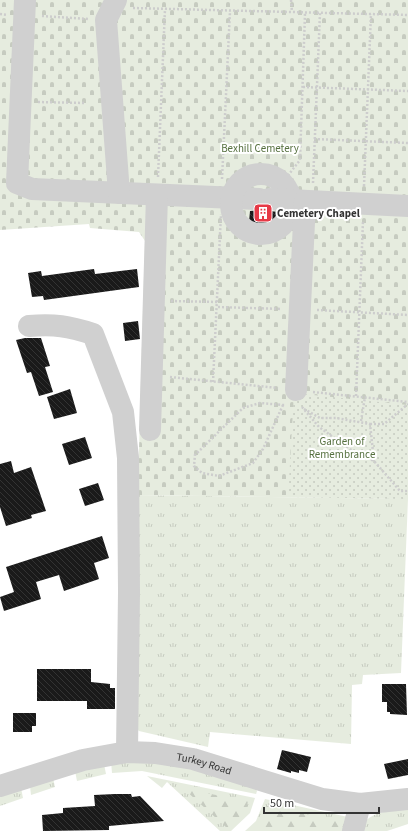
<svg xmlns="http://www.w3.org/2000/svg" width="408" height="831" viewBox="0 0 408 831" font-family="'Source Sans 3',sans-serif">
  <defs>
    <pattern id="grass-tufts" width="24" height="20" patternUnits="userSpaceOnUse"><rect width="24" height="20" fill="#e6ecdf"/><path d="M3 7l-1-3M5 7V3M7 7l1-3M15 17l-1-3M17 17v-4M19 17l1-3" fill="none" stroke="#c6cbc0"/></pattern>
    <pattern id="forest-firs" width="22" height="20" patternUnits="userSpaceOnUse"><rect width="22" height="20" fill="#e6ecdf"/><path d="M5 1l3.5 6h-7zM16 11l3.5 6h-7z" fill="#c6cbc0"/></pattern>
    <pattern id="cemetery-stones" width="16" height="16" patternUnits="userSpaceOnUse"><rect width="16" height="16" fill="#e6ecdf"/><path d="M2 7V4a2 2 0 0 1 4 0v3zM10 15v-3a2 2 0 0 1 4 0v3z" fill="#c6cbc0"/></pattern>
    <pattern id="park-dots" width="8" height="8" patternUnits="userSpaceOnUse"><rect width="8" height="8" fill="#e6ecdf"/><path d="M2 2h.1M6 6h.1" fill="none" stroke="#c6cbc0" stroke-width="1.8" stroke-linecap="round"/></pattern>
    <pattern id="building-back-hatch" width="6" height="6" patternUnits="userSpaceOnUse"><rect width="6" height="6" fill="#1a1a1a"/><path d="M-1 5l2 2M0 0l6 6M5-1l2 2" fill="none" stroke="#333"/></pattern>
  </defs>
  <rect width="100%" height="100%" fill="#fff"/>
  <path fill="url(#grass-tufts)" d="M135,495l273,4 -7,174 -38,2 -1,9 -10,1 -1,59 -141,-12 -2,15 -69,-16 -7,-7z
    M111,761l82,4 61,21 3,5 -1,3 -114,-23 -30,2z
    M104,764l2,10 -29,7 -2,-10z
    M147,776l108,22 -5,15 -19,18h-11l-53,-49 -5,6z
    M53,778l2,9 -24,8 -1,-9z
    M21,788l2,10 -23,8v-14z
    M265,799l83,18 -1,14h-102l11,-10z
    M408,808v16l-21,7h-27c5,-20 31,-20 48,-23z"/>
  <path fill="url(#forest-firs)" d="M184,789l64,12 -2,10 -19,17z
    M267,806l76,16 -2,9h-89l7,-7z"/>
  <path fill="url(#cemetery-stones)" d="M0,0h408v499l-273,-4 4,-45 6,-209 -6,-9 -49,-4 -1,-4 -89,6z"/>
  <path fill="url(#park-dots)" d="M294,393l114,12v94l-120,-2z"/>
  <path fill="url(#building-back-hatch)" d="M264,210l13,2 -1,11h-5v7l-17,-1 1,-7h-6l1,-11z
    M94,269l1,5 42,-5 2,18 -95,13 -1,-4 -11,1 -4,-24 13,-2 1,5z
    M138,321l2,18 -15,2 -2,-18z
    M25,338h16l9,28 -5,1 8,25 -14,4 -8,-24 -4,1 -11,-33z
    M70,389l7,24 -23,6 -7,-22z
    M85,437l7,21 -23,7 -7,-21z
    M11,461l3,12 17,-6 15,44 -15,4 1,3 -26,8 -6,-19v-43z
    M98,483l6,17 -19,6 -6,-17z
    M102,536l7,22 -15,5 5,16 -35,12 -5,-16 -23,7 5,17 -37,12 -4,-14 14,-5 -8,-25z
    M37,669h54v13l19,2v4h5v21h-28v-8h-50z
    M382,684h24l1,31 -17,-1v-2h-3v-10h-5z
    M13,713h23v13h-4v6h-19z
    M282,750l29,7 -4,15 -8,-2v3l-8,-2v2l-14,-4z
    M408,759v16l-20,4 -4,-15z
    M115,794h16l1,3 8,-1 24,25 -55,5v4l-66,1 -1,-16 21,-2v-5l32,-2 -1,-11z"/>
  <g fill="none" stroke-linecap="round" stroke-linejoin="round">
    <path stroke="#cdcdcd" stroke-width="2.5" stroke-dasharray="2 2" stroke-linecap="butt" d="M291,0l1,12
      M133,8l275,7
      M0,14l7,1
      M42,16l47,3
      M303,87l105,4
      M38,102l46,1
      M314,139l94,4
      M158,177l7,-168
      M222,179l8,-168
      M283,182l17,-22 5,-147
      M313,183l7,-170
      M364,186l7,-172
      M171,301l46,1
      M218,307l64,2
      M317,310l91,5
      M170,377l108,11
      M213,382l8,-168
      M313,392l95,10
      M356,396l7,-175
      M283,405l-20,44 -10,14 -34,13 -17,-3 -8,-7 1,-11 48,-47 17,-5 23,2h2
      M302,407l17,20 35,25 20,9 26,30h8
      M304,409l16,9h16l34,6 4,37
      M361,421l4,-24
      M370,424h14l24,-20"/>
    <g stroke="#d0d0d0" stroke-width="22">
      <path d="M25,0l-8,183 15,6 227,10"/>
      <path d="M116,0l-10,20 13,173"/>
      <circle cx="261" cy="204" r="30"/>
      <path d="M269,199l139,7"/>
      <path d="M29,326c26,-2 39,0 64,8l30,78 5,46 1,134 -2,160"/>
      <path d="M296,390l9,-189"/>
      <path d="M150,430l7,-235"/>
      <path id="s1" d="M0,786l83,-26 44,-8 28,1 38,6 129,40 38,5 48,-5"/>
      <path d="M353,831l7,-27"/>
    </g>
  </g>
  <defs>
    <symbol id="building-square" viewBox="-11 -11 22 22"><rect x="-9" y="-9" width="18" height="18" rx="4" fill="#e63946" stroke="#fff"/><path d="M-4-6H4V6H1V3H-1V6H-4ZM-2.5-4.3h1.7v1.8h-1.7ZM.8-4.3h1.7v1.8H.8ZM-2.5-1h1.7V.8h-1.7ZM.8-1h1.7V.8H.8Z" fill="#fff"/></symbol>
  </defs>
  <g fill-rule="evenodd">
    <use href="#building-square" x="252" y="202" width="22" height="22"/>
  </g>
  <g text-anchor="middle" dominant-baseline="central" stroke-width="4" stroke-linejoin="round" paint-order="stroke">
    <g font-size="11" fill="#56703f" stroke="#fff">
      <text x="260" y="148">Bexhill Cemetery</text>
      <text x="342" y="441">Garden of<tspan x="342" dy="13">Remembrance</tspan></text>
    </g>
    <g font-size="11" font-weight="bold" fill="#333" stroke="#fff" text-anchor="start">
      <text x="277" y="213">Cemetery Chapel</text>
    </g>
    <g font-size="11" fill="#333" stroke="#fff">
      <text stroke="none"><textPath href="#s1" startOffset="210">Turkey Road</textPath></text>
    </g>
  </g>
  <path d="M264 807v6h115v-6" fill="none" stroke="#333333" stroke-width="2"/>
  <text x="270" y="807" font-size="12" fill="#333333" stroke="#ffffff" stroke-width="3" paint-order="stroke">50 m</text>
</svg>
